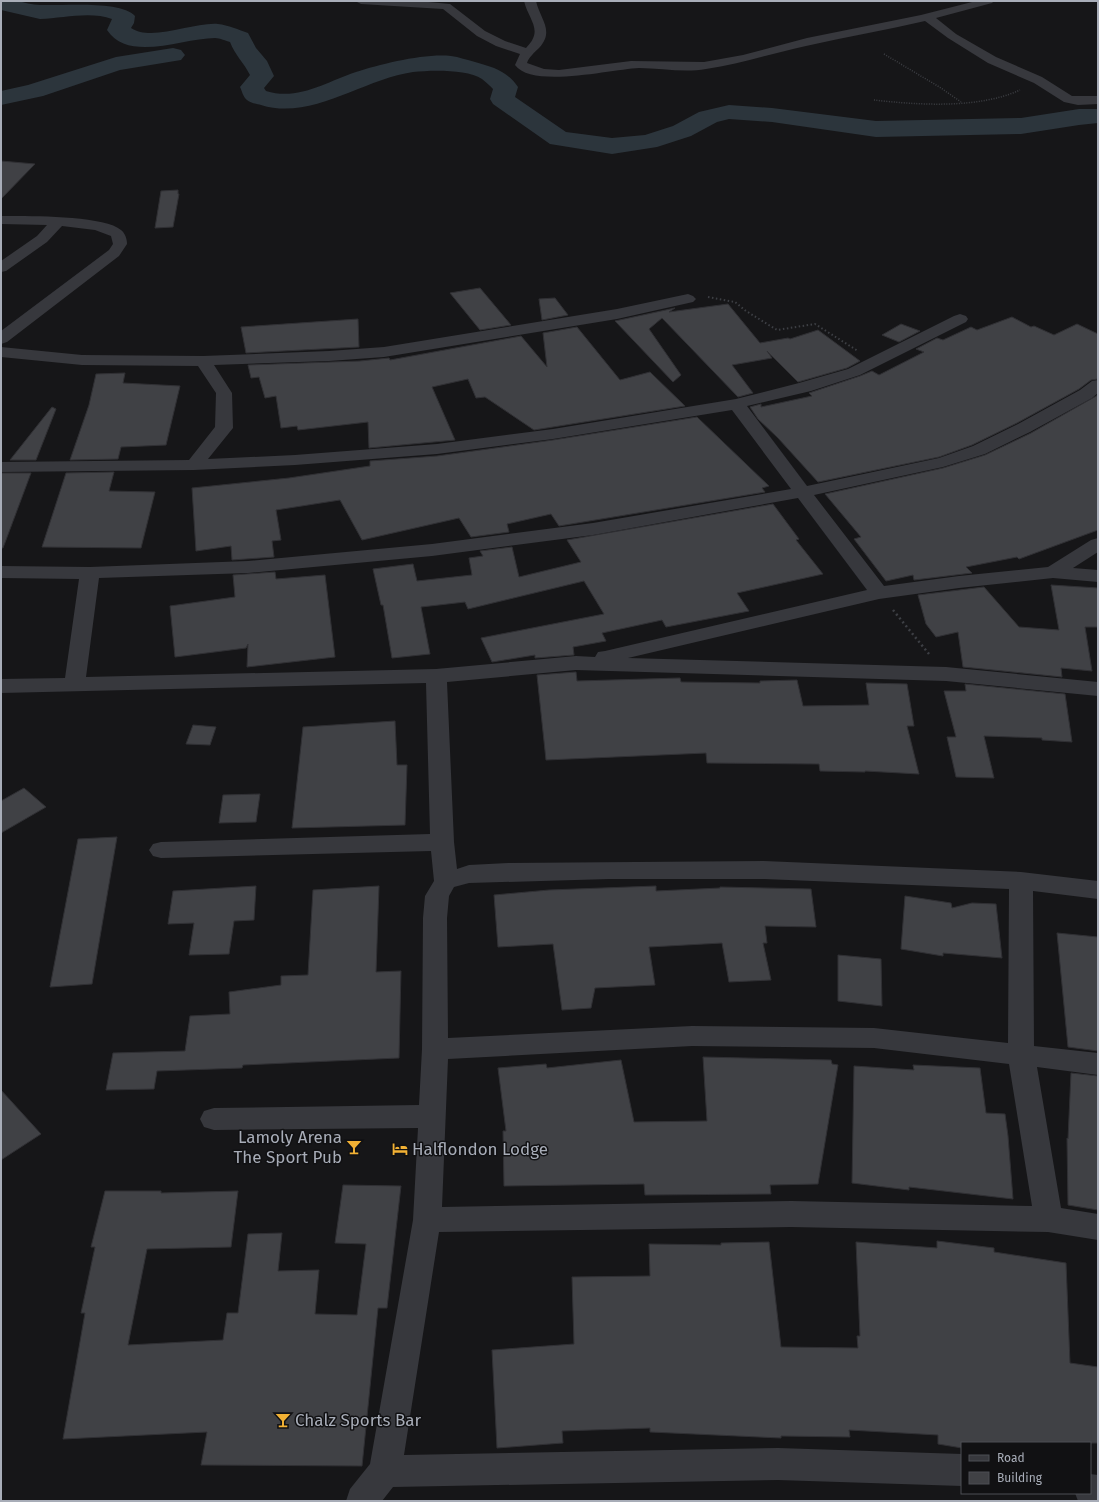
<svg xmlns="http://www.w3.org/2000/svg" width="1099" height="1502" viewBox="0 0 1099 1502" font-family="'Fira Sans',sans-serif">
  <rect width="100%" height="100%" fill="#161618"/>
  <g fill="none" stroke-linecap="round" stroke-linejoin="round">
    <path fill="#2c353c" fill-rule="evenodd" d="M1,1c5,0 10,-1 15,0 8,1 16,4 24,4 23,1 81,-5 95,11l-1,7 -3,5c21,14 62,-6 87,-4 10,1 21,6 30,9l8,15 11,13 7,15 -10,12 2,3c32,10 60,-9 90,-19 25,-8 69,-19 95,-16 8,1 16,4 24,6 18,5 32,9 43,25l-3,10 51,35 46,6 33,-3 28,-9 26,-14 30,-7 43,3 104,13 145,-3 58,-9h19v14l-19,2 -58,9 -145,3 -104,-15 -43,-3 -12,3 -26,14 -34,11 -45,7 -62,-10 -57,-40 -3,-5 3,-10c-3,-3 -7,-7 -11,-10 -15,-10 -51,-9 -69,-7 -50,7 -101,49 -152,33 -4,-1 -11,-2 -14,-5 -4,-3 -5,-9 -7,-13l10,-12c-6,-12 -15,-20 -20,-33 -4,-1 -10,-4 -15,-4 -32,0 -86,25 -108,-8l5,-11c-21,-8 -49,-1 -72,0l-39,-9z
      M173,48l8,2 4,5 -4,5 -61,10 -77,26 -42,9v-14l27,-6 88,-28z"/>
  </g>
  <path fill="#404145" stroke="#303034" d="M1,161l34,3 -34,35z
    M178,190v4h1l-6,33 -18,1 6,-37z
    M480,288l31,37 -31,5 -30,-37z
    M555,298l13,17 -26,5 -3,-21z
    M728,304l32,39 28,-5 2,1 28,-9 42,31 -13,7 -49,14 -31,-31 5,7 -40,7 21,28 -15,4 -76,-79 -13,11 32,46 -8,7 -58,-61 60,-13 -6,4z
    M1012,317l19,10 3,-1 20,9 23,-11 21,10v45l-7,1 -12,9 -62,34 -45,22 -33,12 -121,25 -40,-44 -20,-19 -8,-12 11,-3v3l51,-11 -3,-3 51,-17 12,-5 7,4 45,-23 -8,-3 21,-11 6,2 28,-13 6,3z
    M358,319l1,28 -113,6 -5,-26z
    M901,324l19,7 -21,11 -17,-7z
    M577,327l43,53 30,-8 35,34 -151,24 -49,-33 -9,1 -8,-19 -36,8 23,53 -86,8 -1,-26 -70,8 -1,-4 -16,2 -5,-32 -11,2 -6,-21 -8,1 -3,-13 112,-4 29,-3 1,2 131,-24 26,31 -4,-34z
    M125,373l-2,10 57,3 -14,59 -45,2 -3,12 -48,1 19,-55 7,-31z
    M1098,395v135l-79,29 -2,-2 -51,10 6,6 -58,7 -1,-5 -27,6 -32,-42 7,-2 -36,-43 118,-26 42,-13 46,-22z
    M52,407l4,2 -20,51h-26z
    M697,417l72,69 -7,2 3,4 -206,34 -8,-12 -44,10 2,8 -38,5 -12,-19 -97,22 -22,-40 -64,10 5,30 -9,1 2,16 -42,3 -1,-14 -35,5 -4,-63 97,-10 81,-12v-5l67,-5 116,-16z
    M114,472l-5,19 46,1 -14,56 -99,-1 24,-74z
    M1,473h30l-28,75h-2z
    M773,504l26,35 -3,1 27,34 -86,19 12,18 -83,16 -4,-7 -60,13 4,8 -33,6 1,8 -39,3v-3l-43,7 -11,-24 123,-24 -20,-33 -116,28 -3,-7 -44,5 9,47 -38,4 -9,-53h-2l-8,-36 40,-5 4,17 55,-6 -3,-17 14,-2 -3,-5 32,-4 7,30 62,-15 -14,-22z
    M275,572l1,7 49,-4 10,82 -88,10 1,-23 -2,4 -71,9 -5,-51 65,-9 -2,-22z
    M1051,585l47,3v39h-13l7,44 -31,-3 1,9 -99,-10 -5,-35 -22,5 -10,-13 -8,-29 66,-8 35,40 40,3z
    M576,672l1,9 103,-3 1,4 79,1v-2l37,-1 6,26 66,-1 -3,-22 41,1 7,42h-7l12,48 -54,-3v1l-45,-1 -1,-7 -112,-1 -1,-10 -160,7 -9,-85z
    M965,684l100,10 7,48 -30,-2v-2l-58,-2 10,42 -38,-1 -9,-40h9l-12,-46h22z
    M395,721l2,44h10l-2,60 -113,3 11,-101z
    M193,725l23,2 -6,18 -24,-1z
    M24,788l22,19 -45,26v-32z
    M260,794l-4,28 -37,1 4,-28z
    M117,837l-25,147 -42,3 28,-148z
    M256,886l-2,34 -20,1 -5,33 -40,1 5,-32 -26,1 5,-33z
    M379,886l-3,86 25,-1 -2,87 -156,7 -1,3 -85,3 -3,18 -48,1 7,-37 72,-2 5,-35 40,-2 -1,-22 52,-7v-9l27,-1 5,-85z
    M656,886v5l64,-3v-1l91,2 5,38 -51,-1 2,17h-4l8,37 -42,2 -7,-39 -73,4 6,38 -60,3 -4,20 -29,2 -9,-66 -55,3 -4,-52 55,-5z
    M905,896l46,7 1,5 20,-5 24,1 6,54 -59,-5v3l-42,-7z
    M1057,933l41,4v114l-30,-4z
    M838,955l43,4 1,47 -44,-5z
    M703,1057l128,3 1,4 6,1 -20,119 -48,1 1,9 -126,1 -1,-11 -140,2 -1,-55h3l-8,-63 48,-4 1,4 74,-8 13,62 73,-1z
    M913,1065l67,3 6,45 19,1 3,22 5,63 -104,-12v3l-57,-7 2,-117 60,4z
    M1071,1073l27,3v134l-30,-5 -1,-67 1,1z
    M1,1090l40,44 -40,26z
    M343,1185l58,1 -14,122h-9l-16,158 -161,-1 6,-33 -144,7 22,-126h-4l14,-66h-4l14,-56h56v2l77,-2 -7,56 -84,2 -19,96 95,-5 4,-27h11l10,-79 34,-1 -4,38 41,-1 -4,44 42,1 9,-71 -31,-1z
    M937,1241l57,7v4l72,11 4,100 28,4v76h-136v5l-24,-4v-9l-89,-5 1,7 -69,-1v2l-131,-6v-4l-88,3 1,12 -66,5 -5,-98 82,-6 -2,-67 78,-1 -1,-32 72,1v-2l48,-1 12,105 77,1 -1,-12h3l-4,-94 81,6z"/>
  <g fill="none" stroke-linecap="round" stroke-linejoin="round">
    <path stroke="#3d3f44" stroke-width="1.5" stroke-dasharray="1 1.5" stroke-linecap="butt" d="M884,54l57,34 20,14
      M874,100c44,5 105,9 146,-10"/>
    <path stroke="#3d3f44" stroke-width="2" stroke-dasharray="1.5 2.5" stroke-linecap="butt" d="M708,297l27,5 11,9 31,19 38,-6 43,27"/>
    <path stroke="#3d3f44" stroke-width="2.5" stroke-dasharray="2 3" stroke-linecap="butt" d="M893,610l36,44"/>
    <path fill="#37383d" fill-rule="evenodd" d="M355,1h63l32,3 35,27 20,10 21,7c18,-18 3,-27 -2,-47h12c4,18 19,30 3,47 -5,5 -10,9 -12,15l17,6 15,1 72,-9 73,1 39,-7 64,-17 114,-23 55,-14h18l-2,2 -56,15 20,16 40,23 46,20 30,19h26v8l-20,1 -14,-3 -30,-19 -46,-20 -40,-25 -23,-17c-39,9 -79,16 -119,25 -33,7 -66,18 -100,23 -22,4 -45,-1 -67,-1 -26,1 -107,21 -124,-3l5,-11 -24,-8 -19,-10 -34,-27 -82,-5z
      M1,216c24,0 103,-1 120,14 4,3 6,9 6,14l-8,12 -112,86 -6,2v-13l108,-81 4,-6 -2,-8 -16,-6 -33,-4 -15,16 -41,29 -5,1v-11l36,-25 10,-11 -46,-1z
      M688,294l5,2 3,3 -3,3 -76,17 -233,38 -55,4 -115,4 18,28 1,35 -25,31 87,-4 142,-11 116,-15 183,-30 63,-16 49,-14 106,-53 6,-2 6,2 2,3 -2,3 -106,53 -49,16 -64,15 60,80 132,-28 34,-12 45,-22 62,-34 12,-9 6,-1v13l-6,5 -62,34 -45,22 -42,13 -129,28 70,91 75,-10 89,-9 43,-27 7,-2v14l-25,16 25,2v12l-45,-4 -94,10 -80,11 -251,59 318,9 152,15v14l-152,-15 -370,-11 -129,12 7,160 3,27 12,-4 39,-2 256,-2 257,11 77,9v18l-65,-8 1,155 64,7v22l-61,-8 24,141 37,6v26l-50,-8 -257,-5 -352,5 -35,223 374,-7 184,6v32l-184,-6 -385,7 -11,14h-36l4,-12 20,-25 43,-244 5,-92 -204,2 -10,-3 -4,-8 4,-8 10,-3 205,-3 3,-56 1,-131 2,-22 9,-15 -3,-30 -270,7 -8,-2 -4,-6 4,-6 8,-2 269,-8 -4,-151 -425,10v-14l64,-1 14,-99 -78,-1v-12l89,1 158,-6 184,-17 161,-21 198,-34 -59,-79 -179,29 -116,15 -142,11 -101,5 -193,2v-10l188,-2 26,-33 1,-34 -18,-27 -116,-1 -81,-8v-10l81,8 121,1 126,-5 55,-4 233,-38zM798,498l69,92 -262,61 -7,1 -3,5 -19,-1 -140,13 -350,8 13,-99 149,-5 184,-17 161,-21zM609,879h155l245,10 -1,154 -134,-15 -182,-2 -244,12 -1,-120 2,-22 5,-9 15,-4zM692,1046l182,2 135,16 23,142 -241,-5 -349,6 6,-148z
      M1090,1474l8,1v26h-20l-3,-8h15z"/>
  </g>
  <defs>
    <symbol id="bar-bare" viewBox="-9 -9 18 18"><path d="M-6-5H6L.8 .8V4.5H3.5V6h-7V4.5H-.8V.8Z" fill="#f2b134" stroke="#111113" stroke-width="2.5" paint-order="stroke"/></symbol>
    <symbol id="hotel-bare" viewBox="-9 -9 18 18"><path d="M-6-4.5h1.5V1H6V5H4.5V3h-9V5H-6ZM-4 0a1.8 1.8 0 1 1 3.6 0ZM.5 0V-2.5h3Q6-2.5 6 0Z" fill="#f2b134" stroke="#111113" stroke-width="2.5" paint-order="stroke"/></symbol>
  </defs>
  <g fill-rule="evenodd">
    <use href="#bar-bare" x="343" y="1136" width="22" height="22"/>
    <use href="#hotel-bare" x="389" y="1138" width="22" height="22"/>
    <use href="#bar-bare" x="272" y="1409" width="22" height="22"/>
  </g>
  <g text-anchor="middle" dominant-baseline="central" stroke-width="3" stroke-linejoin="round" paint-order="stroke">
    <g font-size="17" fill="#a8adb8" stroke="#111113" text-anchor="start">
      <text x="342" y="1137" text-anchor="end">Lamoly Arena<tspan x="342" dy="20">The Sport Pub</tspan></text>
      <text x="412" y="1149">Halflondon Lodge</text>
      <text x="295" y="1420">Chalz Sports Bar</text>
    </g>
  </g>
  <rect width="1099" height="1502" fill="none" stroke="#a8adb8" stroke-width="4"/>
  <rect x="961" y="1442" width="130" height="52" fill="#111113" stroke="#4d4f55"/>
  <rect x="969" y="1455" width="20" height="6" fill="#37383d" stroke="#4d4f55"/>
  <text x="997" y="1462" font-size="12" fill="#a8adb8">Road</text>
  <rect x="969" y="1472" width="20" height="12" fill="#404145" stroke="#4d4f55"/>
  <text x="997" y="1482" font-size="12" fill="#a8adb8">Building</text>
</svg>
